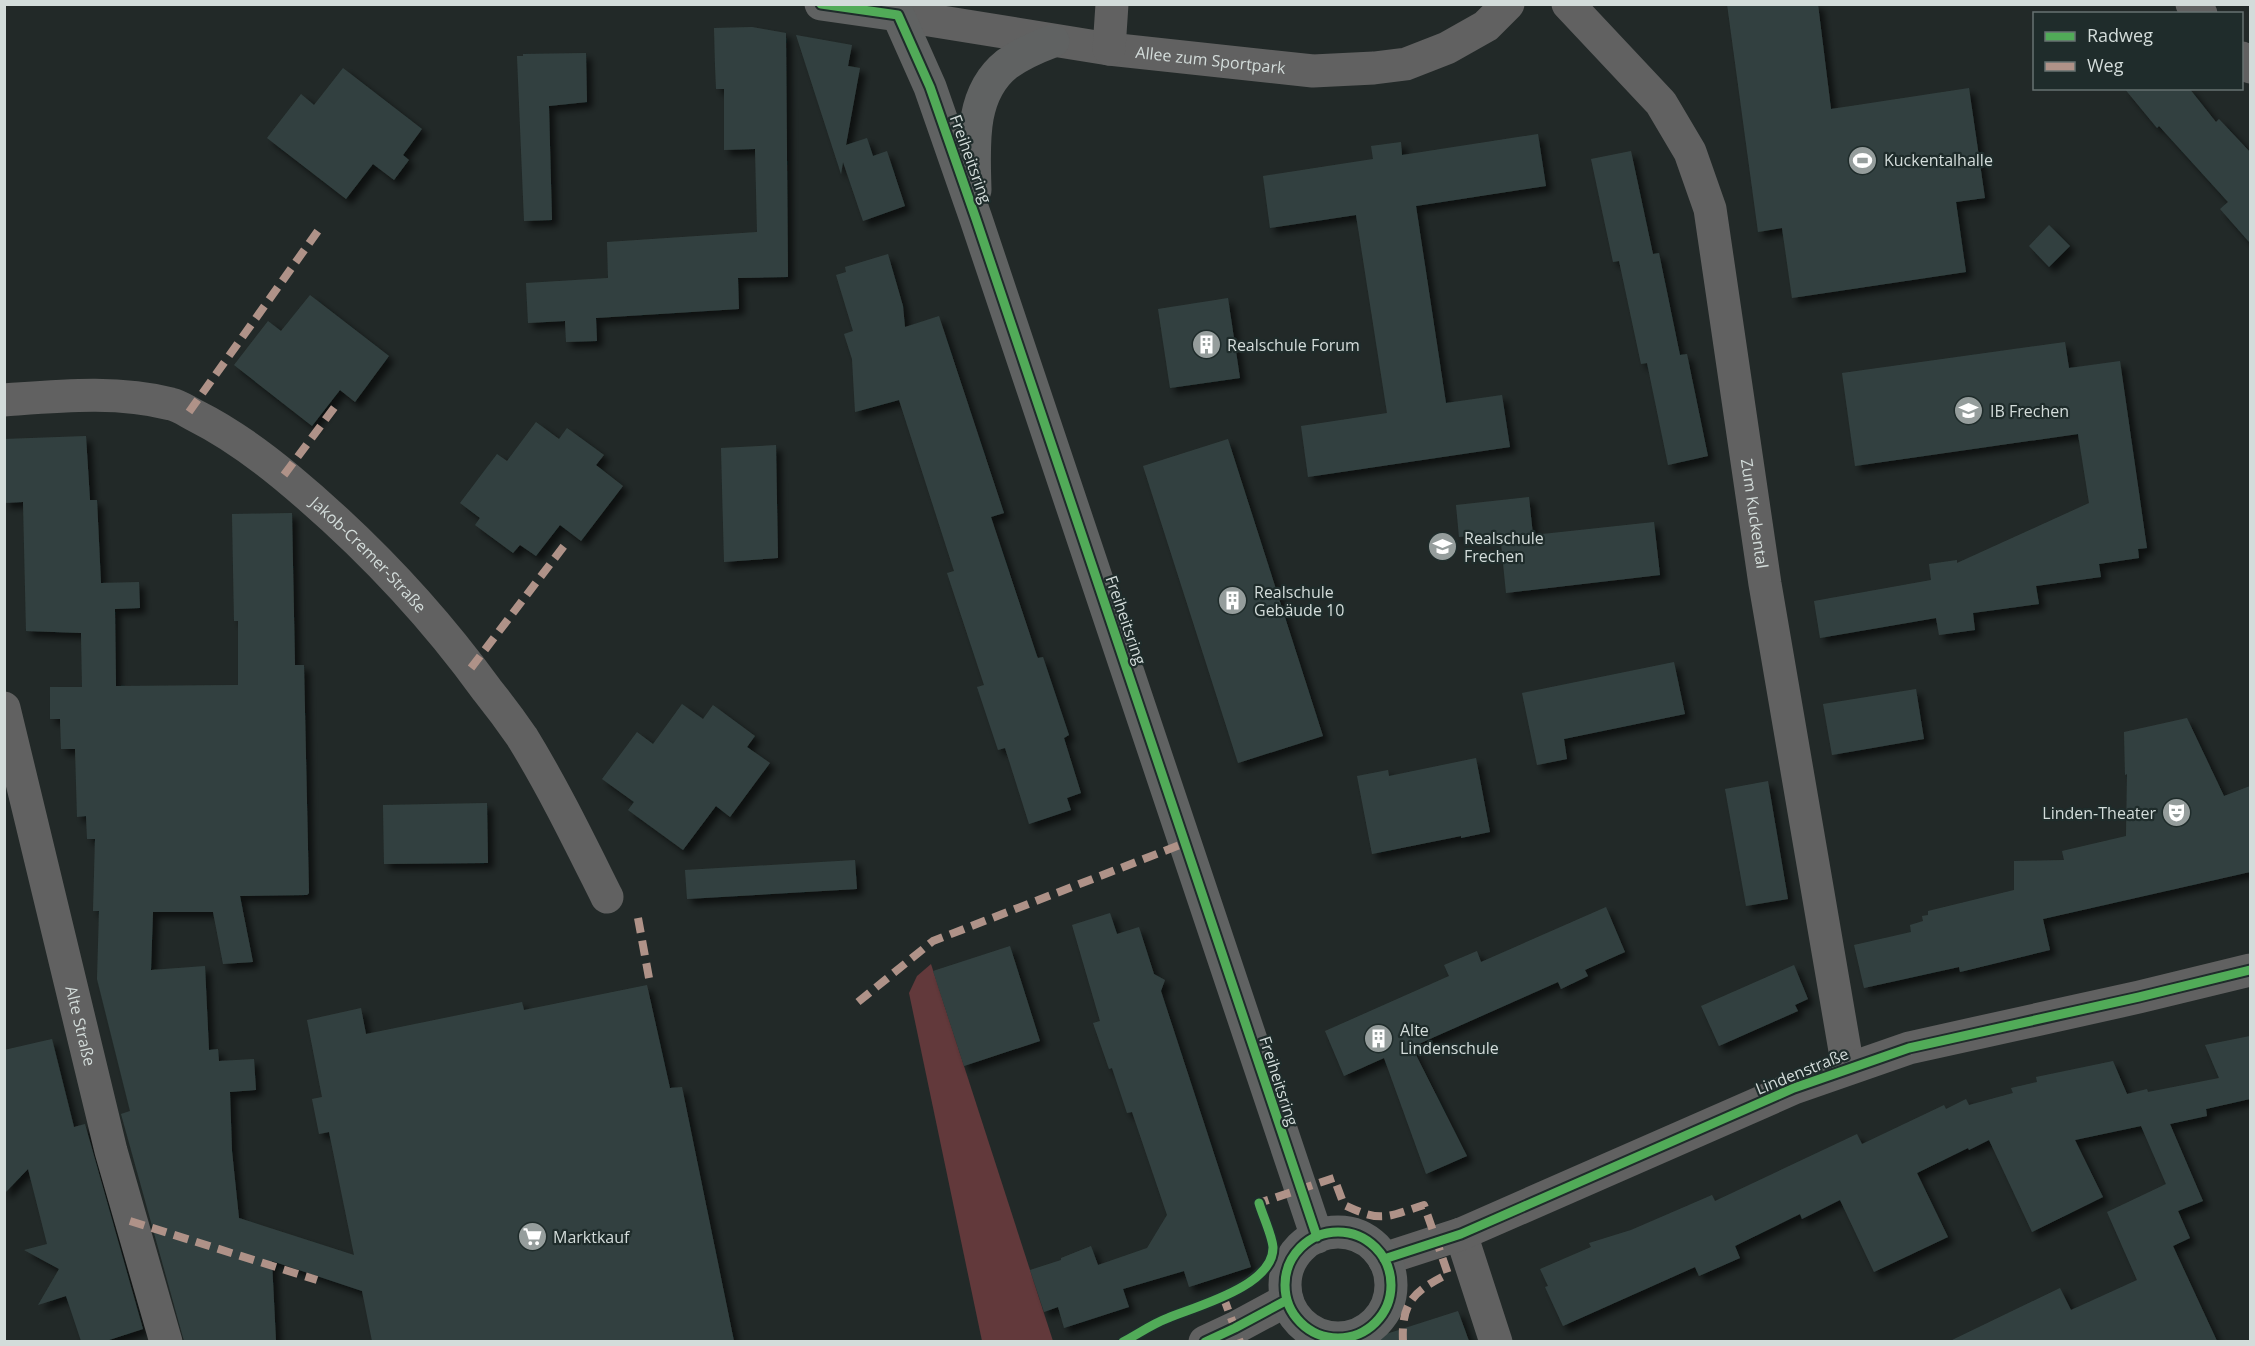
<svg xmlns="http://www.w3.org/2000/svg" width="2255" height="1346" viewBox="0 0 2255 1346" font-family="'Open Sans',sans-serif">
  <defs>
    <filter id="shadow"><feDropShadow dx="5.5" dy="5.5" stdDeviation="3" flood-color="#0009"/></filter>
  </defs>
  <rect width="100%" height="100%" fill="#222928"/>
  <path fill="#62393b" d="M931,964l122,377h-71l-73,-348 8,-17z"/>
  <path fill="#334140" filter="url(#shadow)" d="M1727,4h91l13,105 138,-21 16,110 -29,4 10,70 -174,26 -10,-70 -24,4z
    M752,27l34,6 2,244 -50,1 1,31 -143,9 1,23 -31,1 -1,-21 -37,2 -2,-40 82,-5 -1,-36 150,-10 -2,-83 -31,1v-61h-8l-1,-24 -1,-37z
    M796,35l56,10 -4,21 12,2 -14,77 21,-7 6,18 14,-5 18,55 -42,15 -20,-59 -2,12z
    M586,53l1,49 -38,4 3,114 -28,1 -7,-165h6v-2z
    M343,68l79,61 -19,26 6,5 -15,20 -21,-16 -27,35 -79,-61 34,-44 13,11z
    M2124,88h65l27,34 3,-3 31,33v91l-30,-34 8,-7 -69,-76 -2,2z
    M1538,134l8,52 -130,20 30,197 56,-8 8,52 -202,30 -7,-51 86,-13 -31,-198 -86,13 -7,-52 110,-17 -2,-13 30,-4 1,13z
    M1631,151l22,103 6,-1 21,102 7,-1 21,102 -40,9 -21,-102 -6,1 -22,-103 -6,1 -22,-103z
    M2049,225l21,21 -21,21 -20,-21z
    M888,254l15,52 2,21 34,-11 65,197 -13,4 46,139 1,2 5,-1 26,78 -5,3 17,55 -14,5 4,12 -42,14 -24,-76 -7,2 -21,-63 7,-2 -37,-112 7,-2 -55,-171 -44,12 -3,-53 -8,-25 9,-3 -17,-56 10,-3 -1,-5z
    M310,295l79,61 -34,46 -15,-12 -28,36 -78,-61 34,-44 13,10z
    M1228,298l12,80 -70,10 -12,-79z
    M2065,342l4,26 51,-7 27,187 -9,1 1,9 -40,6 2,13 -65,9 3,18 -66,9 2,17 -36,5 -3,-17 -116,20 -6,-37 117,-21 -2,-16 28,-4v3l132,-60 -11,-69 -223,32 -13,-93z
    M536,422l23,17 8,-11 37,27 -8,10 27,21 -42,55 -21,-16 -24,31 -16,-11 -7,8 -38,-28 5,-7 -20,-15 37,-49 10,7z
    M86,436l4,64h7l4,83 38,-1 1,26 -25,1 1,77 122,-1v-64h-4l-2,-107 60,-1 3,152h9l5,228 -2,2 -67,1 13,66 -30,2 -10,-52h-60l-2,58 54,-4 4,84 9,-1 1,12 35,-2 2,31 -26,2 2,59 7,67 115,37 -25,-123 -10,2 -7,-35 10,-2 -15,-77 54,-12 5,26 156,-32 2,8 123,-25 23,103 12,-1 52,254h-362l-10,-50 -90,-30 4,80h-92l-63,-227 9,-3 -33,-132 2,-68h-6l2,-72h-8l-1,-23 -9,1 -2,-68h-14l-1,-30h-10v-32h32l-1,-54 -55,-2 -3,-129 -19,1v-64z
    M1228,439l95,297 -85,27 -95,-297z
    M776,445l2,113 -54,4 -3,-114z
    M1529,497l4,38 121,-13 6,53 -154,18 -6,-60 -41,4 -3,-32z
    M1674,662l11,52 -121,25 3,20 -30,6 -15,-72z
    M1916,689l8,50 -92,16 -9,-51z
    M682,704l21,15 10,-14 42,31 -8,11 23,16 -40,54 -14,-11 -33,44 -55,-40 6,-8 -32,-23 35,-47 16,12z
    M2187,718l37,78 26,-10v86l-207,47 7,31 -90,22 -1,-5 -95,21 -10,-43 57,-13 -1,-7 13,-4 -1,-5 6,-1v-4l86,-21v-29l50,-1 -2,-9 64,-15 1,-62 -2,1 -1,-43z
    M1476,758l14,74 -29,6v-2l-89,18 -15,-78 31,-6 1,6z
    M1768,781l20,118 -42,7 -21,-117z
    M487,803l1,60 -104,1 -1,-59z
    M855,860l2,29 -170,10 -2,-29z
    M1606,907l19,45 -40,18 3,6 -27,13 -3,-7 -146,65 55,109 -41,18 -42,-116 -40,18 -19,-45 124,-55 -5,-11 33,-14 4,11z
    M1110,913l7,21 22,-7 15,47 11,6 -4,11 90,276 -62,20 -5,-16 -61,18 6,18 -65,21 -6,-21 -14,5 -14,-42 31,-10v-2l30,-12 7,19 49,-17 20,-33 -35,-103 -5,1 -15,-45 -3,1 -16,-46 7,-2 -28,-96z
    M1010,946l30,95 -76,25 -31,-95z
    M1794,965l14,34 -13,6 3,6 -79,35 -18,-40z
    M2250,1036v63l-44,10 1,7 -37,8 33,77 -25,10 12,27 -17,8 44,95h-267l110,-53 11,22 66,-30 -30,-68 59,-28 -25,-58 -66,14 28,57 -71,35 -43,-92 -20,10 -1,-2 -51,25 31,64 -74,35 -34,-72 -38,19 -2,-5 -65,32 5,12 -41,18 -4,-9 -132,59 -18,-39 3,-1 -8,-17 51,-22 -2,-4 42,-13 81,-35 3,6 142,-67 5,10 82,-39 2,4 20,-10 3,6 44,-12 -2,-5 26,-6 -1,-5 77,-16 14,33 20,-5 1,3 71,-14 -14,-33z
    M52,1039l22,88 11,-3 58,205 -37,12h-25l-15,-45 -28,9 21,-36 -35,-19 23,-6 -19,-75 -24,25v-144z
    M1458,1311l11,30h-88l-1,-5z"/>
  <g fill="none" stroke-linecap="round" stroke-linejoin="round">
    <g stroke="#616161" stroke-width="33">
      <path id="s1" d="M896,4l2,11 211,34 204,22 61,-3 32,-4 41,-16 39,-22 22,-22"/>
      <path id="s2" d="M1568,4l93,99 29,49 20,57 55,375 83,484"/>
      <path d="M2192,4l9,10"/>
      <path d="M1109,49l3,-45"/>
      <path d="M2242,58l8,9"/>
      <path id="s3" d="M4,400c55,-4 114,-10 167,4 9,2 17,8 25,12 32,16 61,37 89,60 76,63 144,134 202,214 12,15 24,31 35,47 32,52 58,106 85,160"/>
      <path id="s4" d="M4,708l107,443 55,191"/>
      <path d="M1461,1234l35,108"/>
      <path d="M1384,1259l77,-25 333,-146 115,-40 230,-51 111,-27"/>
      <path d="M1205,1342l30,-14 52,-28"/>
    </g>
    <path stroke="#606262" stroke-width="33" d="M821,4l77,11 32,72 46,132 341,1018
      M975,190c-1,-43 -6,-96 32,-126 14,-10 30,-17 46,-23
      M1285 1285a53 53 0 1 1 106 0a53 53 0 1 1-106 0Z"/>
    <path stroke="#af9288" stroke-width="8" stroke-dasharray="15 8" stroke-linecap="butt" d="M189,412l131,-184
      M284,475l53,-71
      M471,668l96,-126
      M638,918l11,60
      M858,1002l75,-61 252,-98
      M1260,1208l-1,-5 75,-25 10,27c38,18 42,12 80,0l24,69c-34,17 -47,28 -45,68
      M130,1221l187,59
      M1223,1296l17,46"/>
    <defs>
      <path id="cycleway" d="M821,4l77,11 32,72 46,132 341,1018
        M1285 1285a53 53 0 1 1 106 0a53 53 0 1 1-106 0Z
        M1384,1259l77,-25 333,-146 115,-40 230,-51 111,-27
        M1123,1342c15,-8 29,-18 45,-24 29,-12 106,-32 105,-71 -1,-12 -11,-33 -14,-44
        M1205,1342l30,-14 52,-28"/>
    </defs>
    <use href="#cycleway" stroke="#1f2c2b" stroke-width="13"/>
    <use href="#cycleway" stroke="#51ab58" stroke-width="9"/>
  </g>
  <defs>
    <symbol id="stadium-disc" viewBox="-11 -11 22 22"><circle r="9.5" fill="#959d9c" stroke="#1f2c2b"/><path d="M0-5a6.5 5 0 1 0 0 10a6.5 5 0 1 0 0-10ZM-3.5-1.8h7v3.6h-7Z" fill="#fff"/></symbol>
    <symbol id="building-disc" viewBox="-11 -11 22 22"><circle r="9.5" fill="#959d9c" stroke="#1f2c2b"/><path d="M-4-6H4V6H1V3H-1V6H-4ZM-2.5-4.3h1.7v1.8h-1.7ZM.8-4.3h1.7v1.8H.8ZM-2.5-1h1.7V.8h-1.7ZM.8-1h1.7V.8H.8Z" fill="#fff"/></symbol>
    <symbol id="school-disc" viewBox="-11 -11 22 22"><circle r="9.5" fill="#959d9c" stroke="#1f2c2b"/><path d="M0-5L7-2L0 1L-7-2ZM-4 1L0 2.5L4 1V4Q0 6-4 4Z" fill="#fff"/></symbol>
    <symbol id="theatre-disc" viewBox="-11 -11 22 22"><circle r="9.5" fill="#959d9c" stroke="#1f2c2b"/><path d="M-5-5.5Q0-4 5-5.5V0Q5 5 0 6Q-5 5-5 0ZM-3.3-2.5H-1v1.5H-3.3ZM1-2.5H3.3v1.5H1ZM-2.8 1Q0 5.5 2.8 1Z" fill="#fff"/></symbol>
    <symbol id="supermarket-disc" viewBox="-11 -11 22 22"><circle r="9.5" fill="#959d9c" stroke="#1f2c2b"/><path d="M-6-5.5h2.5l.6 2H6L4.5 2H-2.5L-4.4-4H-6ZM-1.5 3.2a1.3 1.3 0 1 0 .1 0ZM3 3.2a1.3 1.3 0 1 0 .1 0Z" fill="#fff"/></symbol>
  </defs>
  <g fill-rule="evenodd">
    <use href="#stadium-disc" x="1846" y="144" width="33" height="33"/>
    <use href="#building-disc" x="1190" y="328" width="33" height="33"/>
    <use href="#school-disc" x="1952" y="394" width="33" height="33"/>
    <use href="#school-disc" x="1426" y="530" width="33" height="33"/>
    <use href="#building-disc" x="1216" y="584" width="33" height="33"/>
    <use href="#theatre-disc" x="2160" y="796" width="33" height="33"/>
    <use href="#building-disc" x="1362" y="1022" width="33" height="33"/>
    <use href="#supermarket-disc" x="516" y="1220" width="33" height="33"/>
  </g>
  <g text-anchor="middle" dominant-baseline="central" stroke-width="4.5" stroke-linejoin="round" paint-order="stroke">
    <g font-size="16" fill="#d3dcda" stroke="#1f2c2b">
      <text stroke="none"><textPath href="#s1" startOffset="327">Allee zum Sportpark</textPath></text>
      <text transform="translate(971 159) rotate(70)">Freiheitsring</text>
      <text stroke="none"><textPath href="#s2" startOffset="561">Zum Kuckental</textPath></text>
      <text stroke="none"><textPath href="#s3" startOffset="418">Jakob-Cremer-Straße</textPath></text>
      <text transform="translate(1126 620) rotate(71)">Freiheitsring</text>
      <text stroke="none"><textPath href="#s4" startOffset="327">Alte Straße</textPath></text>
      <text transform="translate(1802 1071) rotate(-22)">Lindenstraße</text>
      <text transform="translate(1279 1081) rotate(72)">Freiheitsring</text>
    </g>
    <g font-size="16" fill="#d3dcda" stroke="#1f2c2b" text-anchor="start">
      <text x="1884" y="160">Kuckentalhalle</text>
      <text x="1227" y="345">Realschule Forum</text>
      <text x="1990" y="411">IB Frechen</text>
      <text x="1464" y="538">Realschule<tspan x="1464" dy="18">Frechen</tspan></text>
      <text x="1254" y="592">Realschule<tspan x="1254" dy="18">Gebäude 10</tspan></text>
      <text x="2156" y="813" text-anchor="end">Linden-Theater</text>
      <text x="1400" y="1030">Alte<tspan x="1400" dy="18">Lindenschule</tspan></text>
      <text x="553" y="1237">Marktkauf</text>
    </g>
  </g>
  <rect width="2255" height="1346" fill="none" stroke="#d3dcda" stroke-width="12"/>
  <rect x="2033" y="12" width="210" height="78" fill="#1f2c2b" stroke="#677271" stroke-width="1.5"/>
  <rect x="2045" y="32" width="30" height="9" fill="#51ab58" stroke="#677271" stroke-width="1.5"/>
  <text x="2087" y="42" font-size="18" fill="#d3dcda">Radweg</text>
  <rect x="2045" y="62" width="30" height="9" fill="#af9288" stroke="#677271" stroke-width="1.5"/>
  <text x="2087" y="72" font-size="18" fill="#d3dcda">Weg</text>
</svg>
